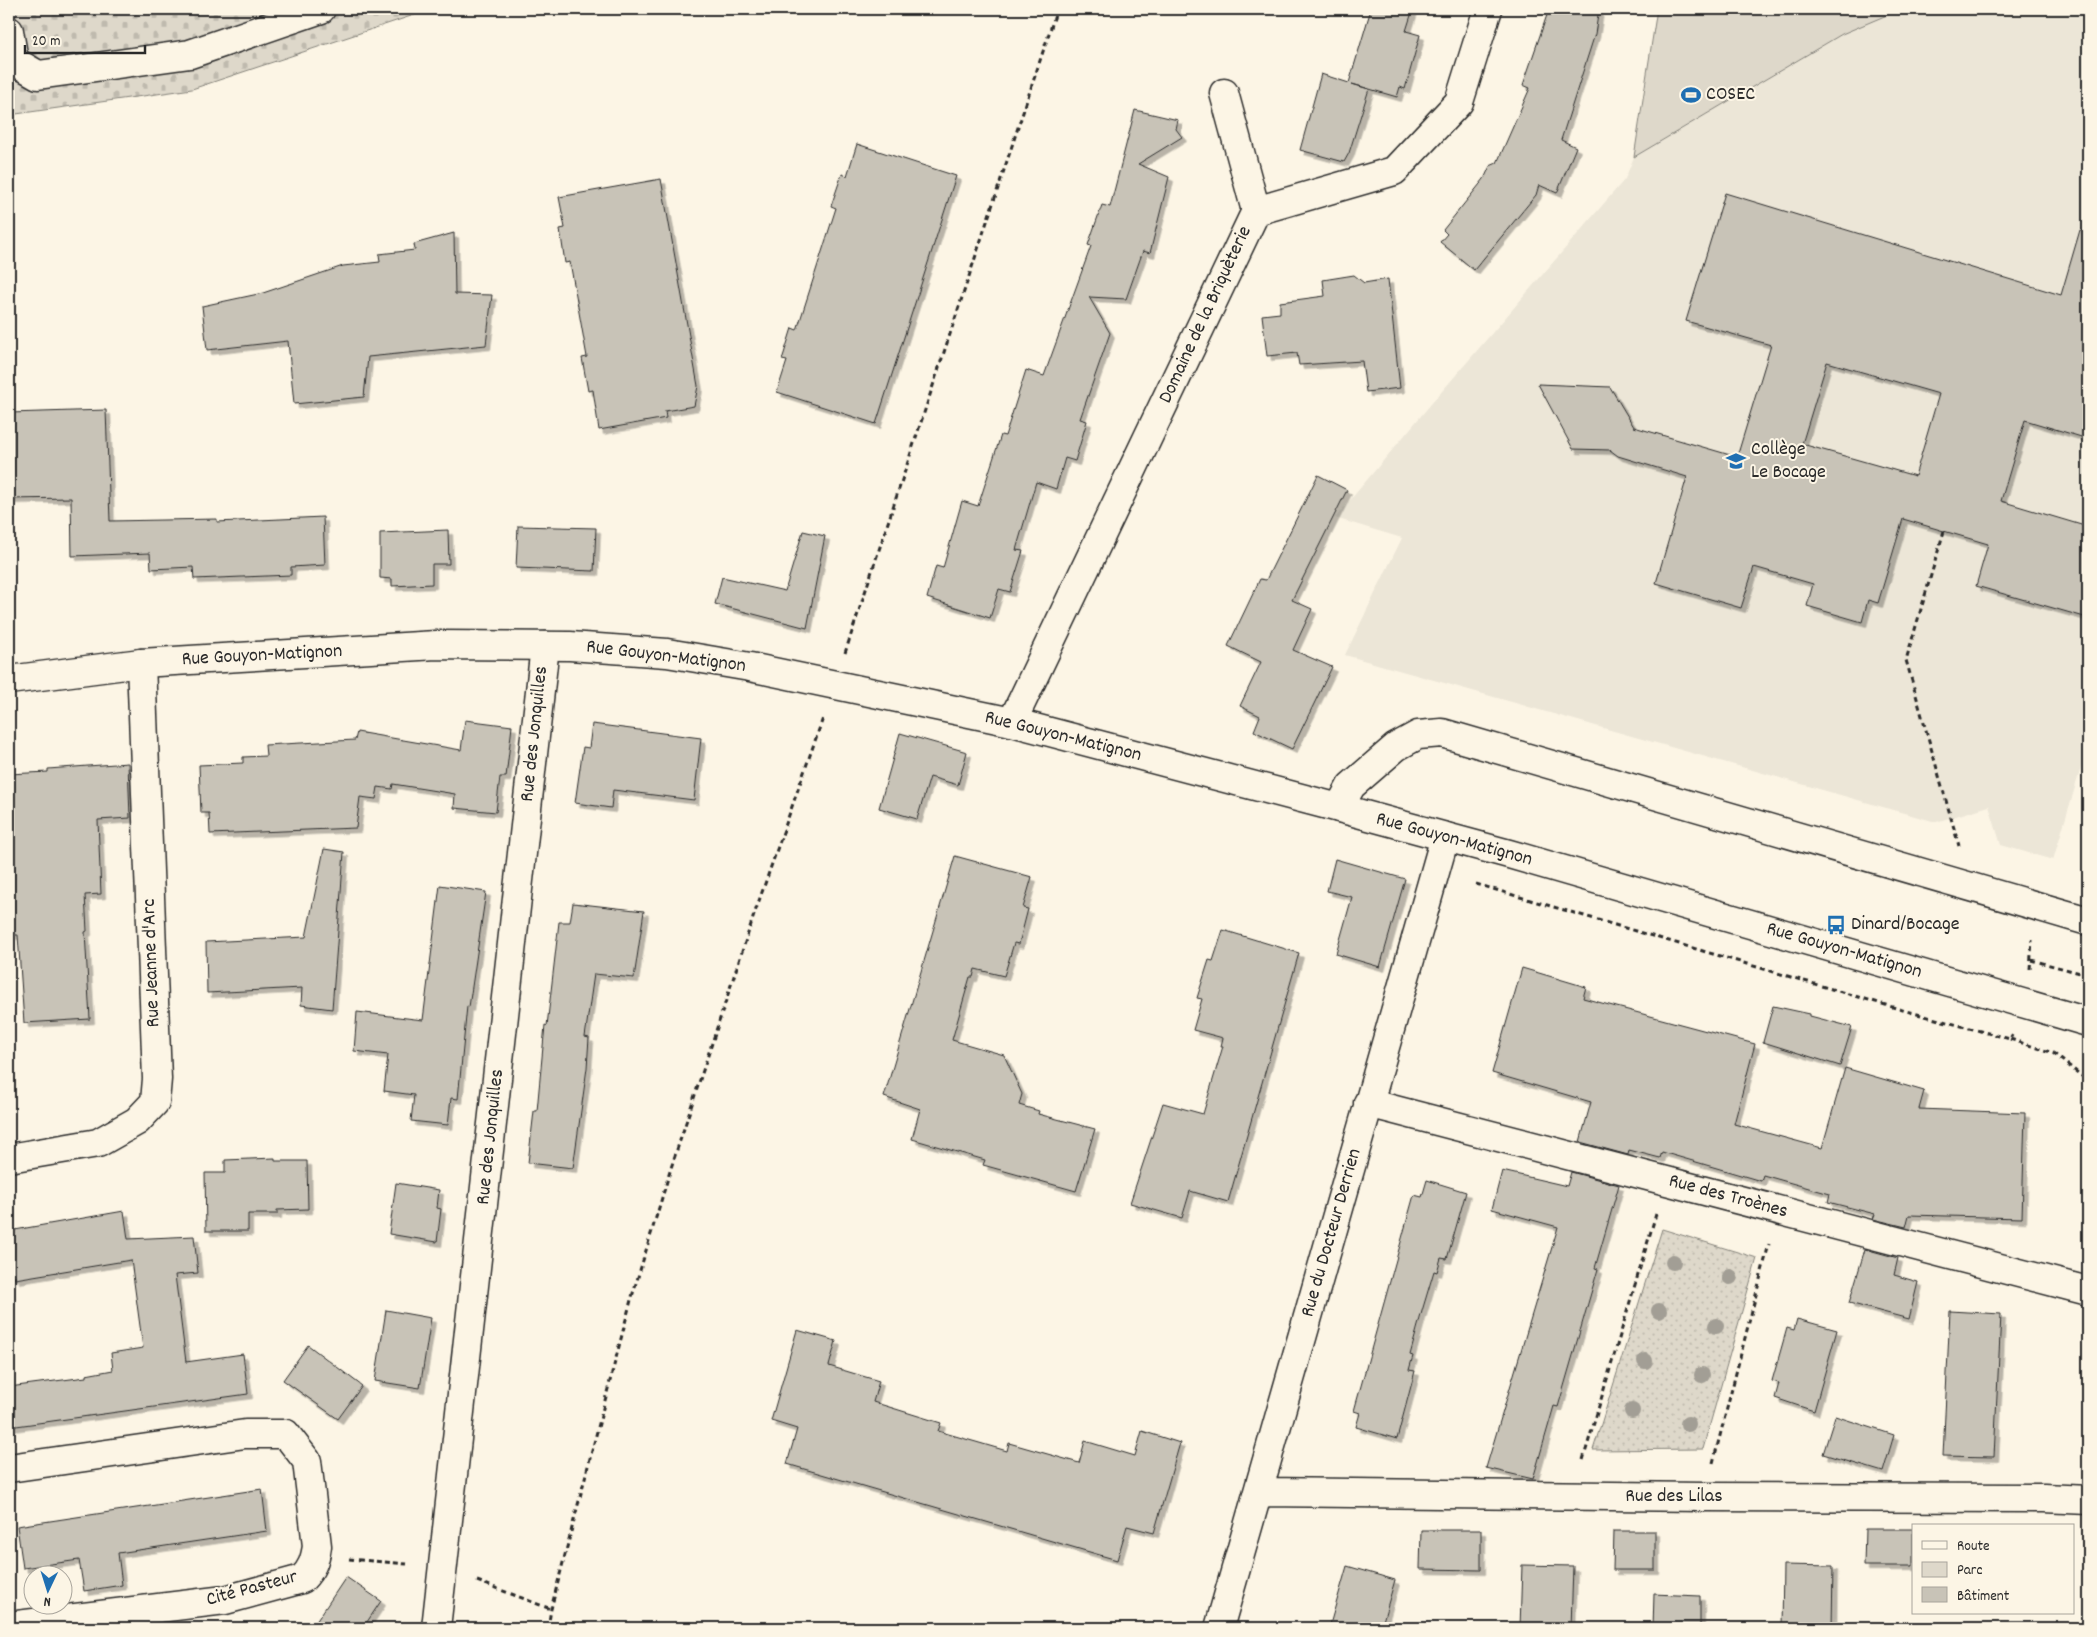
<svg xmlns="http://www.w3.org/2000/svg" width="2097" height="1637" viewBox="0 0 2097 1637" font-family="Dekko,sans-serif">
  <defs>
    <pattern id="grass-dots" width="8" height="8" patternUnits="userSpaceOnUse" patternTransform="scale(1.25)"><rect width="8" height="8" fill="#ded8ca"/><path d="M2 2h.1M6 6h.1" fill="none" stroke="#bfbaae" stroke-width="1.8" stroke-linecap="round"/></pattern>
    <pattern id="cemetery-stones" width="16" height="16" patternUnits="userSpaceOnUse" patternTransform="scale(1.25)"><rect width="16" height="16" fill="#ded8ca"/><path d="M2 7V4a2 2 0 0 1 4 0v3zM10 15v-3a2 2 0 0 1 4 0v3z" fill="#bfbaae"/></pattern>
    <filter id="shadow"><feDropShadow dx="4.5" dy="4.5" stdDeviation="0" flood-color="#0004"/></filter>
  </defs>
  <rect width="100%" height="100%" fill="#fcf5e5"/>
  <filter id="ink" filterUnits="userSpaceOnUse"><feTurbulence type="fractalNoise" baseFrequency=".02" numOctaves="2"/><feDisplacementMap in="SourceGraphic" scale="10" xChannelSelector="R" yChannelSelector="G"/><feConvolveMatrix kernelMatrix="1 2 1 2 8 2 1 2 1" color-interpolation-filters="sRGB"/></filter>
  <g filter="url(#ink)">
    <path fill="#ece6d7" d="M1908,9h180v753l-5,-1 -30,99 -52,-15 -12,-39 -53,16 -591,-167 57,-117 -67,-20 96,-114 194,-225 9,-22 208,-123 52,-22z"/>
    <path fill="url(#grass-dots)" stroke="#84827a" d="M1662,1229l95,29 -54,191 -110,1z"/>
    <path fill="url(#cemetery-stones)" stroke="#84827a" d="M9,9h423l-240,80 -183,26z"/>
    <path fill="#ded8ca" stroke="#84827a" d="M1657,9h251l-14,3 -52,22 -208,123z"/>
    <path fill="#c8c3b7" stroke="#2b2b2b" fill-rule="evenodd" filter="url(#shadow)" d="M1371,9h42l-7,22 14,4 -15,54 -5,-2 -3,10 -45,-13 17,5 -20,64 -5,9 -44,-12 21,-76 28,9z
      M1549,9h50l-4,25 -34,106 15,7 -19,46 -18,-8 -3,10 -62,75 -34,-28 7,-8 -4,-4 41,-51 6,-13 7,-3 33,-75 -7,-3z
      M1135,110l43,10 -2,9 6,8 -44,27 31,13 -19,76 -7,-2 -17,48 -37,-2 21,36 -30,86 7,2 -12,40 -10,-3 -9,31 -20,-7 -20,68 7,1 -13,41 -11,-3 -9,29 -63,-20 9,-32 7,2 19,-67 16,5 23,-71 4,1 21,-66 18,6 47,-130 -3,-1 14,-40 8,2z
      M857,144l99,32 -80,248 -99,-32 10,-31 -5,-1 10,-32 5,2 39,-122 -5,-2 11,-32 5,2z
      M661,179l37,207 -4,20 -29,5 1,7 -67,12 -6,-40 -5,1 -6,-33 5,-1 -17,-95 -5,1 -5,-34 5,-1 -6,-31z
      M1725,193l336,102 19,-65 8,1v208l-63,-19 -24,81 87,26v91l-112,-32 12,-42 -85,-25 -25,84 -10,-3 -6,22 -55,-16 6,-22 -59,-17 -13,41 -85,-25 31,-106 -69,-21 -8,-6 -37,-1 -35,-65 72,3 24,40 103,30 34,-112 -85,-24zM1827,362l112,32 -24,82 -113,-32z
      M454,233l1,61 37,1 -6,50 -118,12 -4,40 -70,7 -6,-63 -81,9 -5,-44 61,-13 80,-27 37,-4 -1,-8 36,-4 -1,-6z
      M1354,275l10,8 24,-4 12,109 -34,4 -4,-31 -63,4 -2,-12 -30,3 -5,-41 18,-2v-11l45,-6 -2,-16z
      M106,410l4,111 107,-2v3l106,-5 2,48 -34,2v8l-97,4 -1,-12 -42,2 -1,-16 -78,3 -1,-58 -62,1v-86z
      M1318,475l29,15 -55,110 20,9 -19,41 39,17 -40,82 -38,-18 6,-15 -20,-10 21,-44 -33,-16 32,-67 6,1z
      M518,526l78,2 -2,43 -78,-3z
      M448,530l1,34h-17v20l-40,2v-7l-12,-1v-45z
      M803,531l22,5 -18,92 -92,-24 7,-27 63,14z
      M465,720l47,6 -6,51h-6l-4,35 -42,-4 1,-14 -62,-10 -1,5 -14,-2 -2,12 -16,-2 -4,31 -146,6 -1,-21h-8l-2,-48 44,-2v-6l23,-1 -1,-11 90,-5 2,-8 104,18z
      M592,724l109,14 -7,62 -81,-10 -2,18 -36,-5 8,-56 6,1z
      M900,733l67,19 -9,33 -28,-8 -13,42 -38,-11z
      M128,763l2,55 -32,2 3,74 -16,1 2,36 -2,1 5,87 -66,4 -6,-88h-6l-3,-67v-94l39,-2v-3z
      M324,849l20,3 -12,157 -31,-4 1,-17 -95,5 -1,-51 100,-5z
      M955,856l77,21 -9,31 5,1 -9,35 -5,-1 -10,33 -29,-7 -2,8h-3l-18,63 52,15 18,39 -3,11 20,6 -1,3 57,15 -19,62 -93,-26 2,-5 -73,-21 8,-30 -36,-12z
      M1335,859l70,20 -25,88 -44,-13 16,-57 -25,-6z
      M440,885l46,7 -17,115 -2,-1 -9,93 -7,-1 -3,27 -37,-4 3,-26 -30,-4 4,-36 -34,-4 3,-39 66,8z
      M573,903l71,8 -10,67 -40,-4 -9,63 4,1 -2,30 -14,100 -45,-5 6,-52h3l8,-86 2,1 12,-104h11z
      M1223,930l76,23 -71,249 -38,-11 -8,27 -52,-15 33,-100 40,11 20,-68h-2l2,-8 -30,-8 9,-31 -5,-1 12,-38 4,1z
      M1522,968l64,19 -3,11 172,46 -21,80 88,24 23,-80 79,23 -5,18 106,4 -3,105 -113,-3 -3,12 -33,-8 2,-5 -47,-12 2,-8 -67,-19 -2,6 -99,-29 -2,6 -31,-8 -1,5 -48,-13 11,-40 -99,-29z
      M1773,1006l37,8v2l42,11 -12,39 -77,-24z
      M275,1158v3h32l1,48 -31,1v4h-29v17h-42l-1,-58h20v-13z
      M1502,1171l65,15 4,-14 48,13 -24,83 3,1 -40,138 -4,-1 -21,73 -47,-11 72,-241 -66,-18z
      M1427,1180l39,12 -19,67 -6,-1 -4,14 -3,-1 -12,40 -12,44 3,1 -4,14 6,1 -18,68 -41,-12 4,-14 -6,-2 60,-216 8,2z
      M396,1183l43,7 -2,18 4,1 -4,33 -48,-8z
      M124,1211l4,28 66,-3 4,37 -23,2 11,87 57,-8 5,40 -239,33v-40l77,-10v-2l27,-5 -2,-17 32,-5 -12,-88 -116,19v-3l-6,1v-46z
      M1865,1249l33,9 -4,17 24,7 -9,37 -60,-16z
      M386,1310l45,8 -11,70 -45,-7z
      M1950,1311l51,3 -7,143 -51,-1z
      M1797,1319l40,11 -23,81 -39,-13 4,-15 -7,-2 15,-53 7,2z
      M797,1330l39,11 -7,25 50,15 -6,21 68,21 -3,8 69,20 2,-8 70,20 6,-22 50,15 7,-25 38,12 -26,90 -27,-7 -10,34 -330,-96 10,-35 -26,-8z
      M308,1345l54,41 -24,33 -55,-39z
      M1835,1416l59,19 -11,37 -60,-18z
      M262,1489l5,42 -149,22 4,32 -38,6 -5,-31 -56,8 -6,-42z
      M1865,1529h48v37h-49z
      M1421,1530h60v40l-61,-1z
      M1614,1531h41v39h-42z
      M1522,1565l51,1 -2,62h-51z
      M1783,1565l50,1 -1,62h-50z
      M1347,1566l48,14 -14,48h-52z
      M346,1577l35,24 -18,27h-51z
      M1654,1594l46,2v32h-47z"/>
    <g fill="none" stroke-linecap="round" stroke-linejoin="round">
      <defs>
        <path id="minor" d="M9,31l5,30 24,14 152,-21 131,-45
          M1224,93l32,118
          M1012,722l244,-511 138,-40 65,-69 29,-93
          M1339,808l12,-22 45,-39 22,-12 24,-2 646,188
          M1368,1103l720,188
          M9,1158l89,-15 39,-22 18,-19 2,-23 -16,-416
          M9,1468l236,-34h41l21,27 10,85c-2,14 -5,23 -15,33l-77,21 -216,26
          M1259,1492l445,5 340,1 44,2
          M436,1628l109,-982
          M1219,1628l226,-791"/>
        <path id="major" d="M9,680l132,-17 295,-18 134,1 97,7 83,14 262,55 327,86 170,46 579,168"/>
      </defs>
      <use href="#minor" stroke="#2b2b2b" stroke-width="31"/>
      <use href="#major" stroke="#2b2b2b" stroke-width="31"/>
      <path stroke="#2b2b2b" stroke-width="3" stroke-dasharray="5 4" stroke-linecap="butt" d="M1944,531l-38,129 53,186
        M845,653l212,-644
        M1476,884l430,127 104,28 2,-4
        M2031,960l57,15
        M2030,969l2,-29
        M2010,1039l43,14 35,28
        M1583,1460l73,-246
        M1713,1463l56,-219
        M349,1559l58,5
        M477,1581l74,28
        M548,1628l3,-19 80,-309 40,-132 83,-253 69,-197"/>
      <use href="#minor" stroke="#fcf5e5" stroke-width="28"/>
      <use href="#major" stroke="#fcf5e5" stroke-width="28"/>
    </g>
    <g fill="#a29e95">
      <circle cx="1673" cy="1262" r="8"/>
      <circle cx="1730" cy="1277" r="8"/>
      <circle cx="1659" cy="1311" r="8"/>
      <circle cx="1716" cy="1326" r="8"/>
      <circle cx="1645" cy="1361" r="8"/>
      <circle cx="1702" cy="1375" r="8"/>
      <circle cx="1632" cy="1411" r="8"/>
      <circle cx="1688" cy="1424" r="8"/>
    </g>
  </g>
  <defs>
    <symbol id="stadium-bare" viewBox="-9 -9 18 18"><path d="M0-5a6.5 5 0 1 0 0 10a6.5 5 0 1 0 0-10ZM-3.5-1.8h7v3.6h-7Z" fill="#1f6fb2" stroke="#fcf5e5" stroke-width="2.5" paint-order="stroke"/></symbol>
    <symbol id="school-bare" viewBox="-9 -9 18 18"><path d="M0-5L7-2L0 1L-7-2ZM-4 1L0 2.5L4 1V4Q0 6-4 4Z" fill="#1f6fb2" stroke="#fcf5e5" stroke-width="2.5" paint-order="stroke"/></symbol>
    <symbol id="bus-bare" viewBox="-9 -9 18 18"><path d="M-5-6H5V4H4V6H2V4H-2V6H-4V4H-5ZM-3.5-4V0h7V-4ZM-3.5 1.2v1.5H-2V1.2ZM2 1.2v1.5H3.5V1.2Z" fill="#1f6fb2" stroke="#fcf5e5" stroke-width="2.5" paint-order="stroke"/></symbol>
  </defs>
  <g fill-rule="evenodd">
    <use href="#stadium-bare" x="1677" y="81" width="28" height="28"/>
    <use href="#school-bare" x="1722" y="447" width="28" height="28"/>
    <use href="#bus-bare" x="1822" y="911" width="28" height="28"/>
  </g>
  <g text-anchor="middle" dominant-baseline="central" stroke-width="4" stroke-linejoin="round" paint-order="stroke">
    <g font-size="20" fill="#2b2b2b" stroke="#fcf5e5" text-anchor="start">
      <text x="1706" y="95">COSEC</text>
      <text x="1751" y="450">Collège<tspan x="1751" dy="23">Le Bocage</tspan></text>
      <text x="1851" y="925">Dinard/Bocage</text>
    </g>
    <g font-size="20" fill="#2b2b2b" stroke="#fcf5e5">
      <text transform="translate(1206 315) rotate(-65)">Domaine de la Briquèterie</text>
      <text transform="translate(262 656) rotate(-3)">Rue Gouyon-Matignon</text>
      <text transform="translate(666 657) rotate(7)">Rue Gouyon-Matignon</text>
      <text transform="translate(535 734) rotate(-84)">Rue des Jonquilles</text>
      <text transform="translate(1063 737) rotate(14)">Rue Gouyon-Matignon</text>
      <text transform="translate(1454 840) rotate(15)">Rue Gouyon-Matignon</text>
      <text transform="translate(1844 951) rotate(16)">Rue Gouyon-Matignon</text>
      <text transform="translate(152 963) rotate(-92)">Rue Jeanne d'Arc</text>
      <text transform="translate(491 1137) rotate(-84)">Rue des Jonquilles</text>
      <text transform="translate(1728 1197) rotate(15)">Rue des Troènes</text>
      <text transform="translate(1332 1233) rotate(-74)">Rue du Docteur Derrien</text>
      <text x="1674" y="1497">Rue des Lilas</text>
      <text transform="translate(252 1589) rotate(-15)">Cité Pasteur</text>
    </g>
  </g>
  <rect width="2097" height="1637" fill="none" stroke="#fcf5e5" stroke-width="30"/>
  <rect x="15" y="15" width="2067" height="1607" fill="none" stroke="#2b2b2b" stroke-width="2" filter="url(#ink)"/>
  <rect x="1912" y="1524" width="162" height="90" fill="#fcf5e5" stroke="#a8a49b"/>
  <rect x="1922" y="1541" width="25" height="8" fill="#fcf5e5" stroke="#a8a49b"/>
  <text x="1957" y="1550" font-size="15" fill="#2b2b2b">Route</text>
  <rect x="1922" y="1562" width="25" height="15" fill="#ded8ca" stroke="#a8a49b"/>
  <text x="1957" y="1574" font-size="15" fill="#2b2b2b">Parc</text>
  <rect x="1922" y="1587" width="25" height="15" fill="#c8c3b7" stroke="#a8a49b"/>
  <text x="1957" y="1600" font-size="15" fill="#2b2b2b">Bâtiment</text>
  <g transform="translate(48 1590) rotate(184)"><circle r="24" fill="#fcf5e5" stroke="#a8a49b"/>
  <path d="M0-4L9 19L0 12L-9 19Z" fill="#1f6fb2"/>
  <text y="-8" font-size="14" font-weight="bold" text-anchor="middle" fill="#2b2b2b">N</text>
  </g>
  <path d="M25 45v8h120v-8" fill="none" stroke="#2b2b2b" stroke-width="2.5"/>
  <text x="32" y="45" font-size="15" fill="#2b2b2b" stroke="#fcf5e5" stroke-width="4" paint-order="stroke">20 m</text>
</svg>
